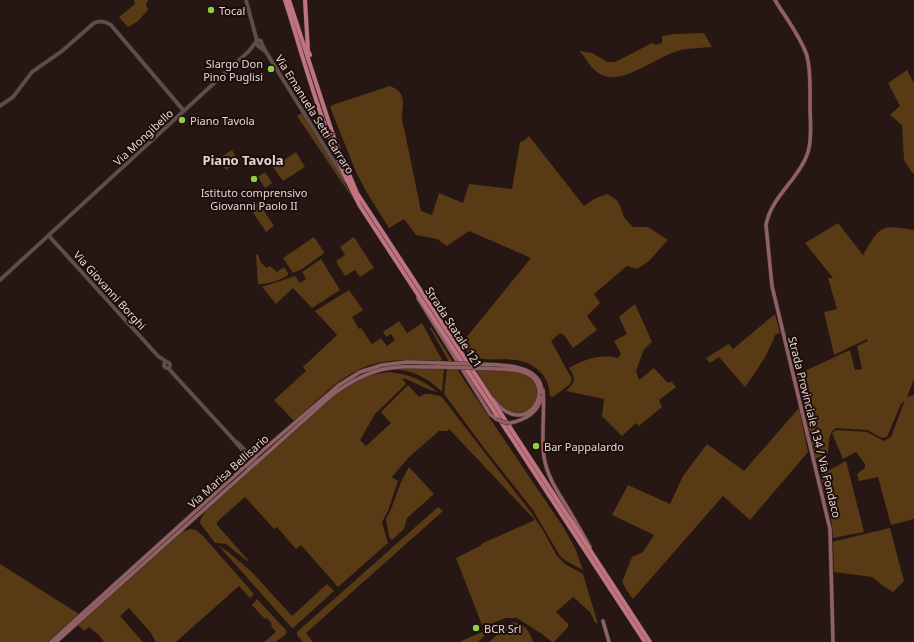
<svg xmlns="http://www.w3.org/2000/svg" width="914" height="642" viewBox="0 0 914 642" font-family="'Noto Sans',sans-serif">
  <rect width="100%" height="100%" fill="#261614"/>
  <path fill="#583a14" d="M134,0h14l-2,5 2,5 -11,12 -9,5 -9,-10 16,-13z
    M704,33l8,14c-10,1 -21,1 -31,3 -22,5 -59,36 -79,25 -13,-6 -14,-16 -23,-24l13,2 15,9h8l37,-19 4,2 6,-2v-7l13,-2z
    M907,70l7,13v90l-1,1 -9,-14 -2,-35 -12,-10 10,-9 -12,-23z
    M390,86c23,9 7,25 14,42l17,83 11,4 7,-22 24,10 6,-19 43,5 8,-47 5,-2 4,-4 55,70 10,-7 13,-5c12,5 13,11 17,23 2,3 6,7 9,10h15l20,13 -19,21 -12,8 -10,-3 -33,28 6,9 -13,13 10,14 -24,18 -9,-13 -4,-2 -9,8 21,38 -3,6 -16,12 -3,-1c-1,-12 -4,-20 -13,-27 -21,-18 -46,-3 -65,-14 -5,-3 -7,-8 -11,-11l70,-86 -62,-27 -22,15 -10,-7 -21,-4 -12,-16 -15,9 -22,-35 -11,-21 -26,-65 2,-2z
    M302,113l40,65 13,24 -58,-86z
    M232,150l7,11 -13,9 -8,-11z
    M296,152l9,15 -22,14 -10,-14z
    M265,172l7,11 -7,5 -7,-11z
    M258,202l16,24 -8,6 -16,-24z
    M838,223l25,32c18,-29 16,-31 51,-25v149l-7,18 7,-2v124l-23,6 -13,-48 -19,4 -2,-7 8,-6v-4l-9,-12 -13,7 -11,-26 4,-3 31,2 17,9 7,-4 14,-37 -4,4 -14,33 -5,1 -15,-8 -31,-2c-8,4 -7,17 -8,25l-13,6 -19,-84 54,-25 5,20 7,-1 -5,-23 11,-5 -1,-2 -33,16 -10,-43 13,-3 -9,-31h5l-28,-35z
    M314,237l10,15 -1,2 -21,15 -9,4 -10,-15z
    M354,237l20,31 -14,9 -5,-7 -10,6 -9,-15 9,-6 -5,-8z
    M258,254l3,9 6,5 3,-2 7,6 7,-5 4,6v2c-7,5 -22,10 -30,9l-2,-29z
    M321,259l19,31 -28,18 -19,-20 -17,16 -14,-17 33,-11 5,7 6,-4 -4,-7z
    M349,290l14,20 -11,7 7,12 2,-1 11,16 9,-6 6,8 8,-6 -4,-6 -5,3 -3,-5 16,-11 8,12 15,-10 20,37 -2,1c-23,-1 -48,-3 -70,4 -30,10 -53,36 -76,56l-20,-21 32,-29 -3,-4 34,-32 -22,-24z
    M635,304l17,38 -8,7 -8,22 3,9 15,-12 14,15 3,-2 5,6 -17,13 3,7 -23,19 -3,-3 -14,13 -20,-20 2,-17 -38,-8c10,-10 10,-12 3,-23 16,-9 31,-14 49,-10l3,-4 -7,-13 13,-7 -8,-17z
    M775,314l5,19 -5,2c-6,19 -19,36 -30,52l-26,-30 -9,6 -4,-5 23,-14 4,5z
    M431,327l35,56 98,145 11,20 8,22 -17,-9 -6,-5 -27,-46 -49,-62 -40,-54 4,-34 -18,-32z
    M402,368l42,1 -2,23c-14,-14 -28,-21 -48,-23z
    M476,370c13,1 33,-1 46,4 31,11 9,51 -14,37 -13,-7 -24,-28 -32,-41z
    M390,372c18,2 34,8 47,20 -13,-3 -23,-11 -35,-14l4,6 -31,30 -15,26 6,6 25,-23 -10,-11 27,-27 11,12c8,-6 13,-2 22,-1l89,115 14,21 13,24 8,8 18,10 15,50 -3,-2 -5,-10 -17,-15 -17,15 12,12v3l-14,15h-2l-10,-8 -25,-16h-11l-21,8 -1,-2 -2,1 -26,-67 26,-13 -1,-1 54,-24 -86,-91 -2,2h-8l-31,27 -16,19 6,4 -10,30 -6,11 6,21 -50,44 -37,-42 -5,4 -19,-22 -3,2 -29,-32 -28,25v3l31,35 -1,1 -21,-17 -11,-1 -15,-20 1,-5 5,-8 103,-93 31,-26 23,-14 18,-4z
    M799,408l9,44 -58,68 -27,-24 -90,103 -6,-8 -5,-9 10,-25 11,-5 11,-17 -42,-20 16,-30 42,19 13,-28 24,-32 37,27z
    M846,461l18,71 -31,6 -2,-20 -11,-43z
    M409,467l25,27 -27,24 -3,11 -12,11 -3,-3 -3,-18 5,-10 10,-27z
    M438,507l5,4 -137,122 7,9h-10l-6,-7v-3z
    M890,528l14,53 -11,11 -10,-6 -11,-9 -38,-5 -1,-29 2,-2z
    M190,529l6,1 6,5 52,59 -4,4 -11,-12 -63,56h-20l-5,-9 -22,-25 -9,8 23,26h-39l-5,-7 -10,-8 -5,4 -6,-6 104,-93z
    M218,545l9,6 25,21 40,44 35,-32 7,7 -41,37 -2,-1z
    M0,564l79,50 -31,28h-48z
    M257,599l29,31v4l-10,8h-12l12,-10 -5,-6 1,-2 -5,-6 -2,1 -13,-14z
    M512,622c12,1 18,9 21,20h-44l20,-18z
    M482,632l2,2v2l-6,6h-19z"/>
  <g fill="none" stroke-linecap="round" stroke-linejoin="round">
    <defs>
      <path id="tertiary" d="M246,0l11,41
        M262,44l4,8 80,129
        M260,47l2,-3 -1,-3 -3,-1 -2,2 2,4 7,5
        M0,106l13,-9 19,-25 30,-21 32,-28c6,-3 11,-2 17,2l73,86
        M49,236l109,120 9,6
        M0,280l249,-229 7,-9
        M164 365a3 3 0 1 1 6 0a3 3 0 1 1-6 0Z
        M168,368l65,71 17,20 4,2 5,-1
        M237,442l14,14 1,6 -4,6
        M248,453l6,1 7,-2"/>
      <path id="secondary" d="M775,0c10,17 26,37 32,56 4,15 3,33 3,49 0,14 2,29 -1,43 -1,6 -4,12 -7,17 -11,20 -32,36 -36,60l6,61 58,243 3,113
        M418,298l72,116 6,5
        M471,364c22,1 70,-3 71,28
        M474,368c14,1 37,0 49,4 37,12 3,71 -30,27
        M543,390c2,22 -2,45 1,67 3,19 13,34 23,50 8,13 15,26 23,40
        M510,423c14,-3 28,-10 31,-25
        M603,621l6,21
        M51,642l211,-191 77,-66 21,-13 22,-7 25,-3 33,1
        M56,642l276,-247c41,-30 59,-29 108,-28"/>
      <path id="primary" d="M285,0c22,69 40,141 75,206l285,436
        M289,0l46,141 22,52 293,449
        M305,0l3,51 2,4"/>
    </defs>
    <use href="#tertiary" stroke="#3d3130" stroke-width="4.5"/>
    <use href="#secondary" stroke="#3d3130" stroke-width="4.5"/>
    <use href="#primary" stroke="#3d3130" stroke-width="5"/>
    <use href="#tertiary" stroke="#604d4a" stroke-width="3.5"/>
    <use href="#secondary" stroke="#906065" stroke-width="3.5"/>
    <use href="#primary" stroke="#bf747f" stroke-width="4"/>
    <defs>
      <path id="secondary-bridge" d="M440,363l31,1
        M440,367l34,1
        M496,419l7,3 7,1"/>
    </defs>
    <use href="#secondary-bridge" stroke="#3d3130" stroke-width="4.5" stroke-linecap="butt"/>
    <use href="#secondary-bridge" stroke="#906065" stroke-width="3.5"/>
  </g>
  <g fill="#8cce46" stroke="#1d0d0b" stroke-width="1.5">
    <circle cx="211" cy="10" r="4"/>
    <circle cx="271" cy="69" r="4"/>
    <circle cx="182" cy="120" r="4"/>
    <circle cx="254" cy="179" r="4"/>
    <circle cx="536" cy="446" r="4"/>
    <circle cx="476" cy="628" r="4"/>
  </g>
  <g text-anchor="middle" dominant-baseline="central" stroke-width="4" stroke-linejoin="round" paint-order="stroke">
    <g font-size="11" fill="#e2d6d4" stroke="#1d0d0b" text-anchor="start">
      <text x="219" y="10">Tocal</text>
      <text x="263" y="63" text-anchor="end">Slargo Don<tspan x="263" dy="13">Pino Puglisi</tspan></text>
      <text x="190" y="120">Piano Tavola</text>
      <text x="254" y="192" text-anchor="middle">Istituto comprensivo<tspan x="254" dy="13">Giovanni Paolo II</tspan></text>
      <text x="544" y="446">Bar Pappalardo</text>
      <text x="484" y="628">BCR Srl</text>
    </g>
    <g font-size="11" fill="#e2d6d4" stroke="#1d0d0b">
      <text transform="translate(315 114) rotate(58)">Via Emanuela Setti Carraro</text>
      <text transform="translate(143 137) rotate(-43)">Via Mongibello</text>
      <text transform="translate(110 290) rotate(48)">Via Giovanni Borghi</text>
      <text transform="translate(454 327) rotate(57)">Strada Statale 121</text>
      <text transform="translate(815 427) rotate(76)">Strada Provinciale 134 / Via Fondaco</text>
      <text transform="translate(228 471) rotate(-42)">Via Marisa Bellisario</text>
    </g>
    <g font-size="13" font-weight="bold" fill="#e2d6d4" stroke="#1d0d0b">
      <text x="243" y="160">Piano Tavola</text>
    </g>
  </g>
</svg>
